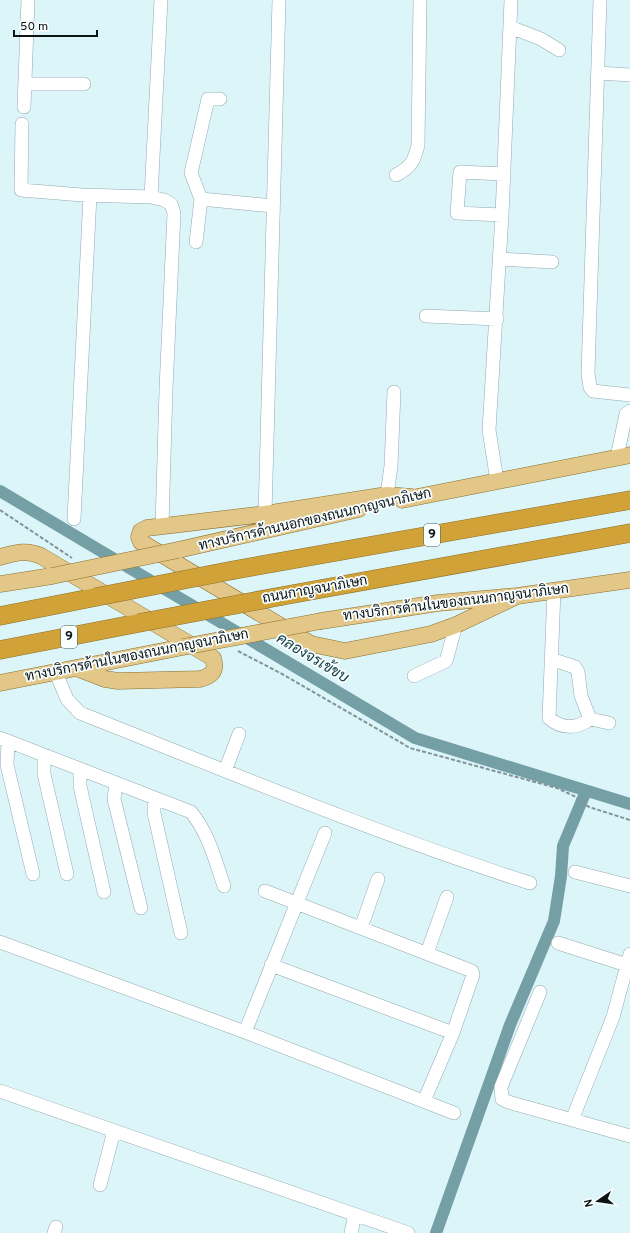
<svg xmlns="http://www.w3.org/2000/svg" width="630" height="1233" viewBox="0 0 630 1233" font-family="Overpass,Sarabun,sans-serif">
  <rect width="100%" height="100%" fill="#dcf5f9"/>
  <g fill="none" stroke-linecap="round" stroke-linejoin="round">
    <path stroke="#749fa5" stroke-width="12" d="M0,491l415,247 215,66
      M436,1233l74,-208 44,-104 7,-45 2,-30 23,-55"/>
    <defs>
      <path id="minor" d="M600,0l-12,373 2,14 3,4 37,4
        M510,27l31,12 18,11
        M599,73l31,2
        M25,84h59
        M24,107l4,-107
        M22,124l-1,66 61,5 69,2 13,3 7,4 3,9 -8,176 -4,137
        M396,175c15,-8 18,-13 22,-30l2,-145
        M151,197l10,-197
        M201,199l72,7
        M502,215l-45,-2 3,-41 44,2
        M196,242l5,-43 -10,-26 17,-74h12
        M500,259l52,3
        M426,316l71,3
        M617,457l9,-43 4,-3
        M497,481l-8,-51 13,-215 9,-215
        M387,495l4,-29 3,-74
        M265,514l14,-514
        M74,519l16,-324
        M554,591l-5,127c12,11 28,11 41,1l19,4
        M551,659l24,8 3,5 3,24 9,23
        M56,673l11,26 13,14c149,59 297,121 450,170
        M414,676l32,-15 10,-36
        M0,738l191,74c18,22 24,48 33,74
        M8,741l-1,24 26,109
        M44,755v19l23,100
        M80,769v17l24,106
        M225,771l14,-37
        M116,783l-2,16 27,109
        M154,798v15l27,120
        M575,872l55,14
        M265,891l207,80 1,4 -20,58 -29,68
        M361,928l17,-49
        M0,942l245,90 209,81
        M558,943l69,22
        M427,953l20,-56
        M271,965l182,68
        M540,992l-39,95 1,12 6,3 122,34
        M245,1032l80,-199
        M0,1091l408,142
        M572,1120l41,-103 17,-63
        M100,1185l14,-54
        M54,1233l2,-6
        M351,1233l4,-18"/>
      <path id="major" d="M412,497l-25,-2 -122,19 -118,14 -6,3 -2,6 2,5 170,102 34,7 86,-17 25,-9 61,-29
        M402,500l228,-45
        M178,550l181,-41
        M0,557c15,-4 26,-8 41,-1l172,102c4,13 -1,18 -13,21l-82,2 -13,-2 -26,-10
        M0,584l52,-8
        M321,621l117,-18 79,-7 113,-16
        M0,683l183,-36"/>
      <path id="highway" d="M234,570l396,-70
        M282,596l348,-63
        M0,616l96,-19
        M0,650l139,-27"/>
    </defs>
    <use href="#minor" stroke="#93aaae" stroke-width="14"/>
    <use href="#major" stroke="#8b702c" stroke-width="17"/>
    <use href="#highway" stroke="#8b702c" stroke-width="19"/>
    <path stroke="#829497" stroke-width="2" stroke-dasharray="4 2" stroke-linecap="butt" d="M0,510l72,48
      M238,651l46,24 126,73 147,40 17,8 15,11 41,13"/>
    <use href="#minor" stroke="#fff" stroke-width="13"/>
    <use href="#major" stroke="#e3c788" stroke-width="16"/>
    <use href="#highway" stroke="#d0a238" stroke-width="18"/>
    <defs>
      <path id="major-bridge" d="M52,576l126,-26
        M183,647l138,-26"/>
      <path id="highway-bridge" d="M96,597l138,-27
        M139,623l143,-27"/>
    </defs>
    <use href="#major-bridge" stroke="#8b702c" stroke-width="17" stroke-linecap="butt"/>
    <use href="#highway-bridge" stroke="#8b702c" stroke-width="19" stroke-linecap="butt"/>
    <use href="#major-bridge" stroke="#e3c788" stroke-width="16"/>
    <use href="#highway-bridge" stroke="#d0a238" stroke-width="18"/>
  </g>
  <g text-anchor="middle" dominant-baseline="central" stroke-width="3.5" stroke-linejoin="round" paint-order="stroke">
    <g fill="#f9feff" stroke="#525a5b" stroke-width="1">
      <rect x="424" y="524" width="16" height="22" rx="3"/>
      <rect x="61" y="626" width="16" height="22" rx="3"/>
    </g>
    <g font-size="13" font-weight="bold" fill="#0b1415">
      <text x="432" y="535">9</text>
      <text x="69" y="637">9</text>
    </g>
    <g font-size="14" fill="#0b1415" stroke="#f9feff">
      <text transform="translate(315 520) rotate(-13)">ทางบริการด้านนอกของถนนกาญจนาภิเษก</text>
      <text transform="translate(315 590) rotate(-10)">ถนนกาญจนาภิเษก</text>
      <text transform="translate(456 603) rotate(-7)">ทางบริการด้านในของถนนกาญจนาภิเษก</text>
      <text transform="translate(137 656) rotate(-11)">ทางบริการด้านในของถนนกาญจนาภิเษก</text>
    </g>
    <g font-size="15" font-style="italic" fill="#123d42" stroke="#f9feff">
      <text transform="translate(312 659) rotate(31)">คลองจรเข้ขบ</text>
    </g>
  </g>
  <g transform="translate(598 1201) rotate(257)" stroke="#f9feff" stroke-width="3" paint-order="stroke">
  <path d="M0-3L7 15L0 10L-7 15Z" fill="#0b1415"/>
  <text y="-6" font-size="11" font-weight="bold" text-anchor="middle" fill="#0b1415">N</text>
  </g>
  <path d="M14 30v6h83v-6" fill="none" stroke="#0b1415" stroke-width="2"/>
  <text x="20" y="30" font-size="12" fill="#0b1415" stroke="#f9feff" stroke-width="3" paint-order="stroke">50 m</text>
</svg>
